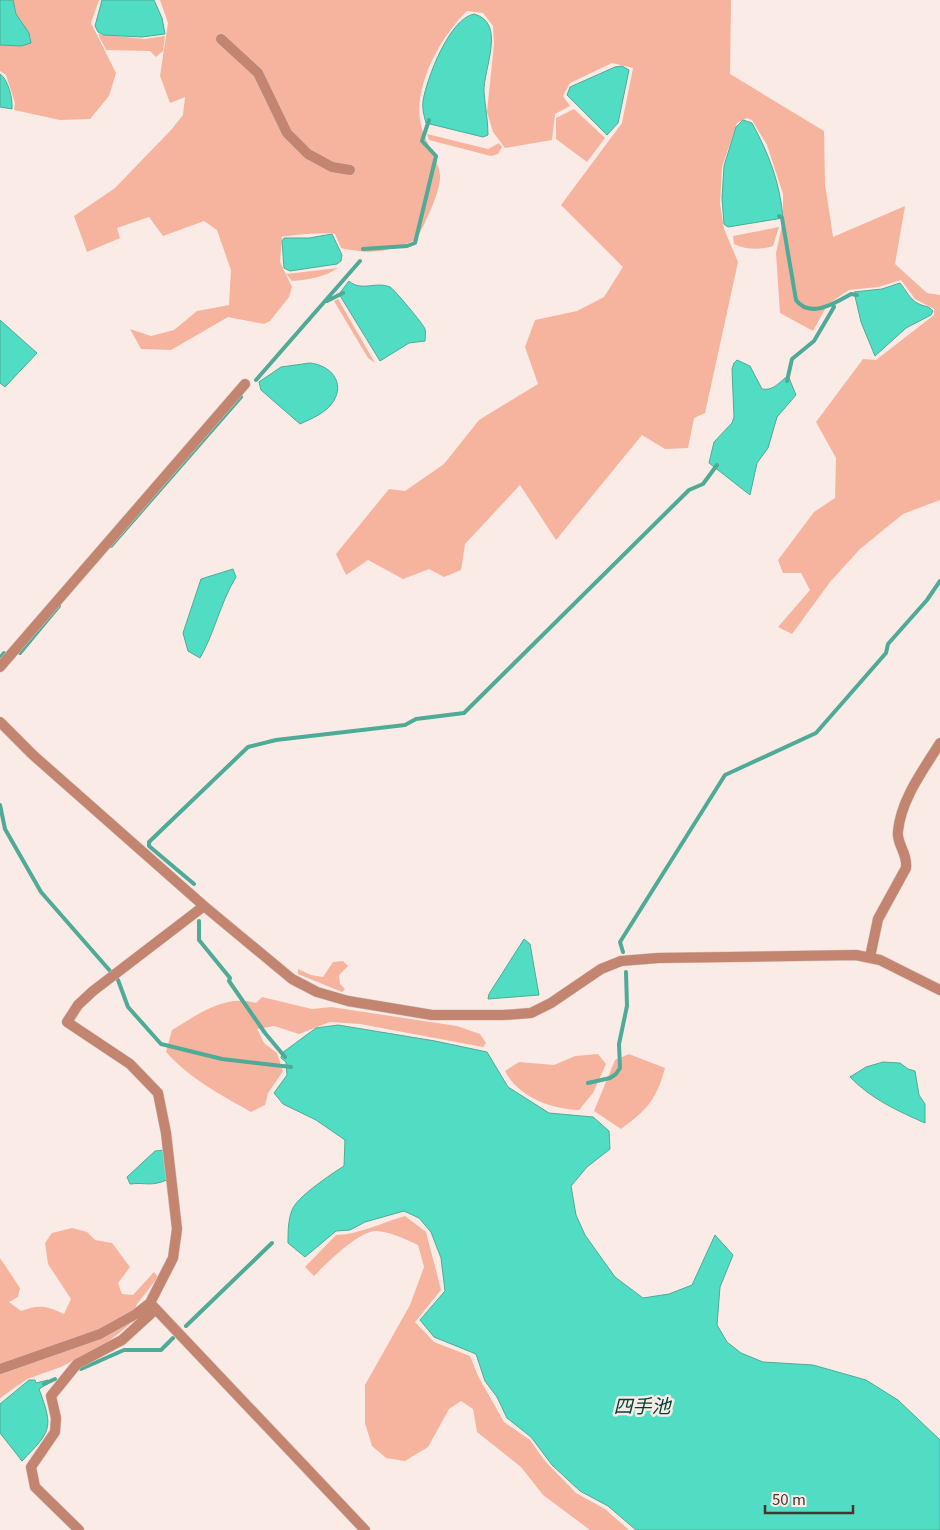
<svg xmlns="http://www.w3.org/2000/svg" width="940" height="1530" viewBox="0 0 940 1530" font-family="Georgia,'Noto Sans JP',serif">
  <rect width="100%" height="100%" fill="#fbebe6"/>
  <path fill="#f6b49e" d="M13,0h86l-8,23 25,50 -7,23 -19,23 -30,1 -46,-10 1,-7 -9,-28 -6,-4v-26l21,1 10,-8 -15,-24z
    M160,0h571l-1,74 94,57 1,53 8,53 72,-31 -10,58 32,29 13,2v205l-37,14 -43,35 -30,33 -38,52 -14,-7 32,-37 -9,-17h-18l-5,-13 36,-48 21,-14 1,-40 -20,-36 47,-63 13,1 58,-45v-6l-19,-10 -14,-19 -23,7 -29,3 -21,14 -15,27 -33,-18 -4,-60 7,-32v-27l-16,-49 -15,-25 -5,-2 -10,5 -15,44 -2,37 4,25 14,33 -33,151 -11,5 -6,30 -23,1 -23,-14 -86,105 -36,-55 -55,59 -4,26 -17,7 -15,-8 -26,10 -35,-19 -22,15 -10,-21 53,-65 16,2 39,-27 35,-44 59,-36 -13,-37 10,-27 42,-9 27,-14 19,-30 -62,-62 61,-82 11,-55 -21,-5 -42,20 -7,13 7,10 -15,8 -3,26 -47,8 -12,-16 -6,-20 7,-68 -1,-18 -10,-13 -16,-2c-26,25 -55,76 -46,114 3,15 18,36 19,50 1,17 -16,50 -24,65 -30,12 -43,15 -75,8l-6,-14c-7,-2 -44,1 -53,3l-2,25 12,25 -3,10 -19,24 -6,3 -36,-7 -57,33 -30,-1 -11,-20 21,7 23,-6 23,-19 32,-6 2,-35 -14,-40 -13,-9 -41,15 -14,-19 -32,11 3,10 -33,14 -13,-36 41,-28 56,-58 12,-15 2,-18 -15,6 -10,-27 8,-53z
    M98,34l46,5 21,-3 -2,15 -7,6 -6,-6 -44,-1z
    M574,109l31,29 -18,24 -31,-23v-21z
    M427,134l61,15 11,-6 3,4 -4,7 -7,2 -62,-16z
    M779,227l-6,19c-13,4 -26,4 -39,-2l-1,-8z
    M338,268c-14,9 -29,12 -46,13l-6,-7z
    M338,299l37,64 -7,-5 -34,-57z
    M343,961l5,5 -9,9 1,9 5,5 -3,3 -44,-18v-5l13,6 12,2 10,-15z
    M262,997l50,12 19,-2 126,19 23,8 6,9 -3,4 -123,-23 -30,-2 -31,12 -25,-8 -17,3 7,14 13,10 6,18 -15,22 -3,12 -14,7c-30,-17 -62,-34 -85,-60l6,-22c27,-16 52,-36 84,-27z
    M598,1054l8,10 -13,29 -14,17c-28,-1 -61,-13 -74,-39l14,-9 35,3 21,-9z
    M629,1054l36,14c-9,32 -17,41 -44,61l-27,-18 21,-51z
    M405,1216l21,16 15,58 -26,32 19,20 36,14 8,20 26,46 26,18 15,21 31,32 29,16 24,21h-39l-47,-35 -22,-28 -44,-35 -4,-23 -12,-8 -12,8 -21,38 -23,14 -19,-3 -14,-12 -7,-23v-38l45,-80 14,-38 -6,-22c-13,-6 -27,-13 -41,-14 -18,-1 -51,33 -63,45l-9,-9 31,-32c21,0 48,-13 69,-19z
    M72,1228l15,4 8,8 17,3 18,24 -12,16 4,11 11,1 21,-23 4,5 -21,27 -8,21 -20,16 -48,26 -34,12 -27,19v-140l20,30 -2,9 -9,5 12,9c18,-7 27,-5 43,3l7,-15 -23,-35 -3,-21 7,-10z"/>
  <path fill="#51ddc3" stroke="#4dab97" d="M0,0h13l3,14 13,19 2,10 -10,3 -21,-1z
    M102,0h52l8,18 3,16 -23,3 -38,-2 -6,-3 -3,-6z
    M474,14c33,9 9,55 10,78 1,14 4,28 4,43l-5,2 -57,-14c-2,-7 -4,-15 -3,-22 4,-23 26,-82 51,-87z
    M622,66l7,4 -11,53 -11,12 -40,-40 3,-8 45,-20z
    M0,74c8,5 13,25 12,35l-12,-2z
    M743,120l9,3c17,31 28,60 31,95l-55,9 -4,-3 -2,-26 2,-32 12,-39z
    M332,234l10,21 -1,6 -4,3 -47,7 -6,-3 -2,-27 2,-3h25z
    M349,281c12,11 27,0 41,6 4,2 34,38 35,42 1,4 0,8 0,12l-16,2 -29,18 -41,-67z
    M900,283c6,7 10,17 19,21 6,3 9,1 14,7l-2,4 -25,13 -31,28 -14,-34 -7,-30 28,-3z
    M0,320l37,33 -32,34 -5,-4z
    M737,360l13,6 12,23c10,2 16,-5 23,-11h4l7,17 -19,22 -9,31 -11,15 -7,32 -41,-32 5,-21 18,-19 2,-6 -2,-48 2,-6z
    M310,363c20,2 36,19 23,39 -7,11 -22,17 -33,22l-39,-34 -2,-8 22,-15z
    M233,569l3,8c-16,26 -21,55 -36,81l-12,-7 -5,-18 18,-54z
    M524,939l6,5 9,51 -51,4 1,-5z
    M338,1025l97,16 52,11 21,35 41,26 44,4 16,14 1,18 -23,18 -16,19 5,29 9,20 30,42 28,21 26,-4 23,-9 23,-50 18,20 -13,32 -3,38 10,17 14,11 22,9 50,3 53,15 32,20 42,40v90h-304l-28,-24 -28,-15 -28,-26 -21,-28 -24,-19 -10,-21 -12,-16 -9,-27 -42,-17 -14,-17 25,-29 -4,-33 -10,-26 -12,-14 -15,-7 -39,11 -15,8 -14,1 -31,26 -17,-14c0,-11 0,-25 5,-35 7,-13 37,-33 51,-42l1,-26 -29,-20 -33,-16 -9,-11 13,-18 -1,-13 -5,-4 1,-5 34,-25z
    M883,1062l17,1 8,6 7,2 4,24 6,9v19c-27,-12 -54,-24 -75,-46l16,-10z
    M165,1150l2,30c-18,7 -20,2 -37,4l-3,-7 28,-26z
    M29,1380h6l1,3 12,-3 1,3 -10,6c15,40 12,42 -17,72l-22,-28v-29z"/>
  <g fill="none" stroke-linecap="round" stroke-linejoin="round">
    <path stroke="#4dab97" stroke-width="4" d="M779,216l3,2 14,82c14,19 39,3 55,-6l6,1
      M363,249l44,-3 8,-3 21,-87 -14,-15 7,-21
      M327,301l16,-8
      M256,380l104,-119
      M787,381l5,-22 22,-18 20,-34 -1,-3
      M111,546l130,-149
      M20,653l39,-47
      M0,658l4,-5
      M0,805l5,24 36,63 77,88 10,27 33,37 61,15 69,8
      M194,884l-45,-38v-4l99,-95 28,-7 129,-15 11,-6 48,-6 225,-223 14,-6 14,-19
      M199,921v19l31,38 -1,3 36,52 20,24
      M623,952l-3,-10 105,-167 91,-42 70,-80 2,-9 39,-44 13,-19
      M588,1083l22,-5 6,-4 4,-6 -1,-24 8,-38 -1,-34
      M186,1326l86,-83
      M81,1369l43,-19h37l12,-12
      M44,1384l11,-5"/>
    <defs>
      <path id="street" d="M221,39l37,34 29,60 21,21 24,13 18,3
        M0,667l245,-283
        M0,722l33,33 171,151 88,73 25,13 31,9 84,14h71l28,-2 20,-10 50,-34 20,-8 37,-3 198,-3 24,5 60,30
        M870,957l8,-38 28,-51c2,-15 -10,-24 -8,-37 3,-32 26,-62 42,-88
        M150,1303l215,227
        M0,1369l100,-35 36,-20 14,-11 23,-45 4,-29 -11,-96 -8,-40 -28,-29 -63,-42 11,-17 15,-14 111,-85
        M79,1530l-44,-43 -4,-20 24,-35 1,-14 -5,-22 26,-32 45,-24 34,-31"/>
    </defs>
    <use href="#street" stroke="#d6c7c2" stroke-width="11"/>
    <use href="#street" stroke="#c48570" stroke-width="10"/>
  </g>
  <g text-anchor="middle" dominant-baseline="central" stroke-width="5" stroke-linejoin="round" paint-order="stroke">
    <g font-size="19" font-style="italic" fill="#004137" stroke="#fbebe6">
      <text x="642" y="1404">四手池</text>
    </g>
  </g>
  <path d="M765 1505v8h88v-8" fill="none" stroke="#443530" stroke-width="2.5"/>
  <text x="772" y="1505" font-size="15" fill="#443530" stroke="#fbebe6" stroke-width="4" paint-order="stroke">50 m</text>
</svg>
